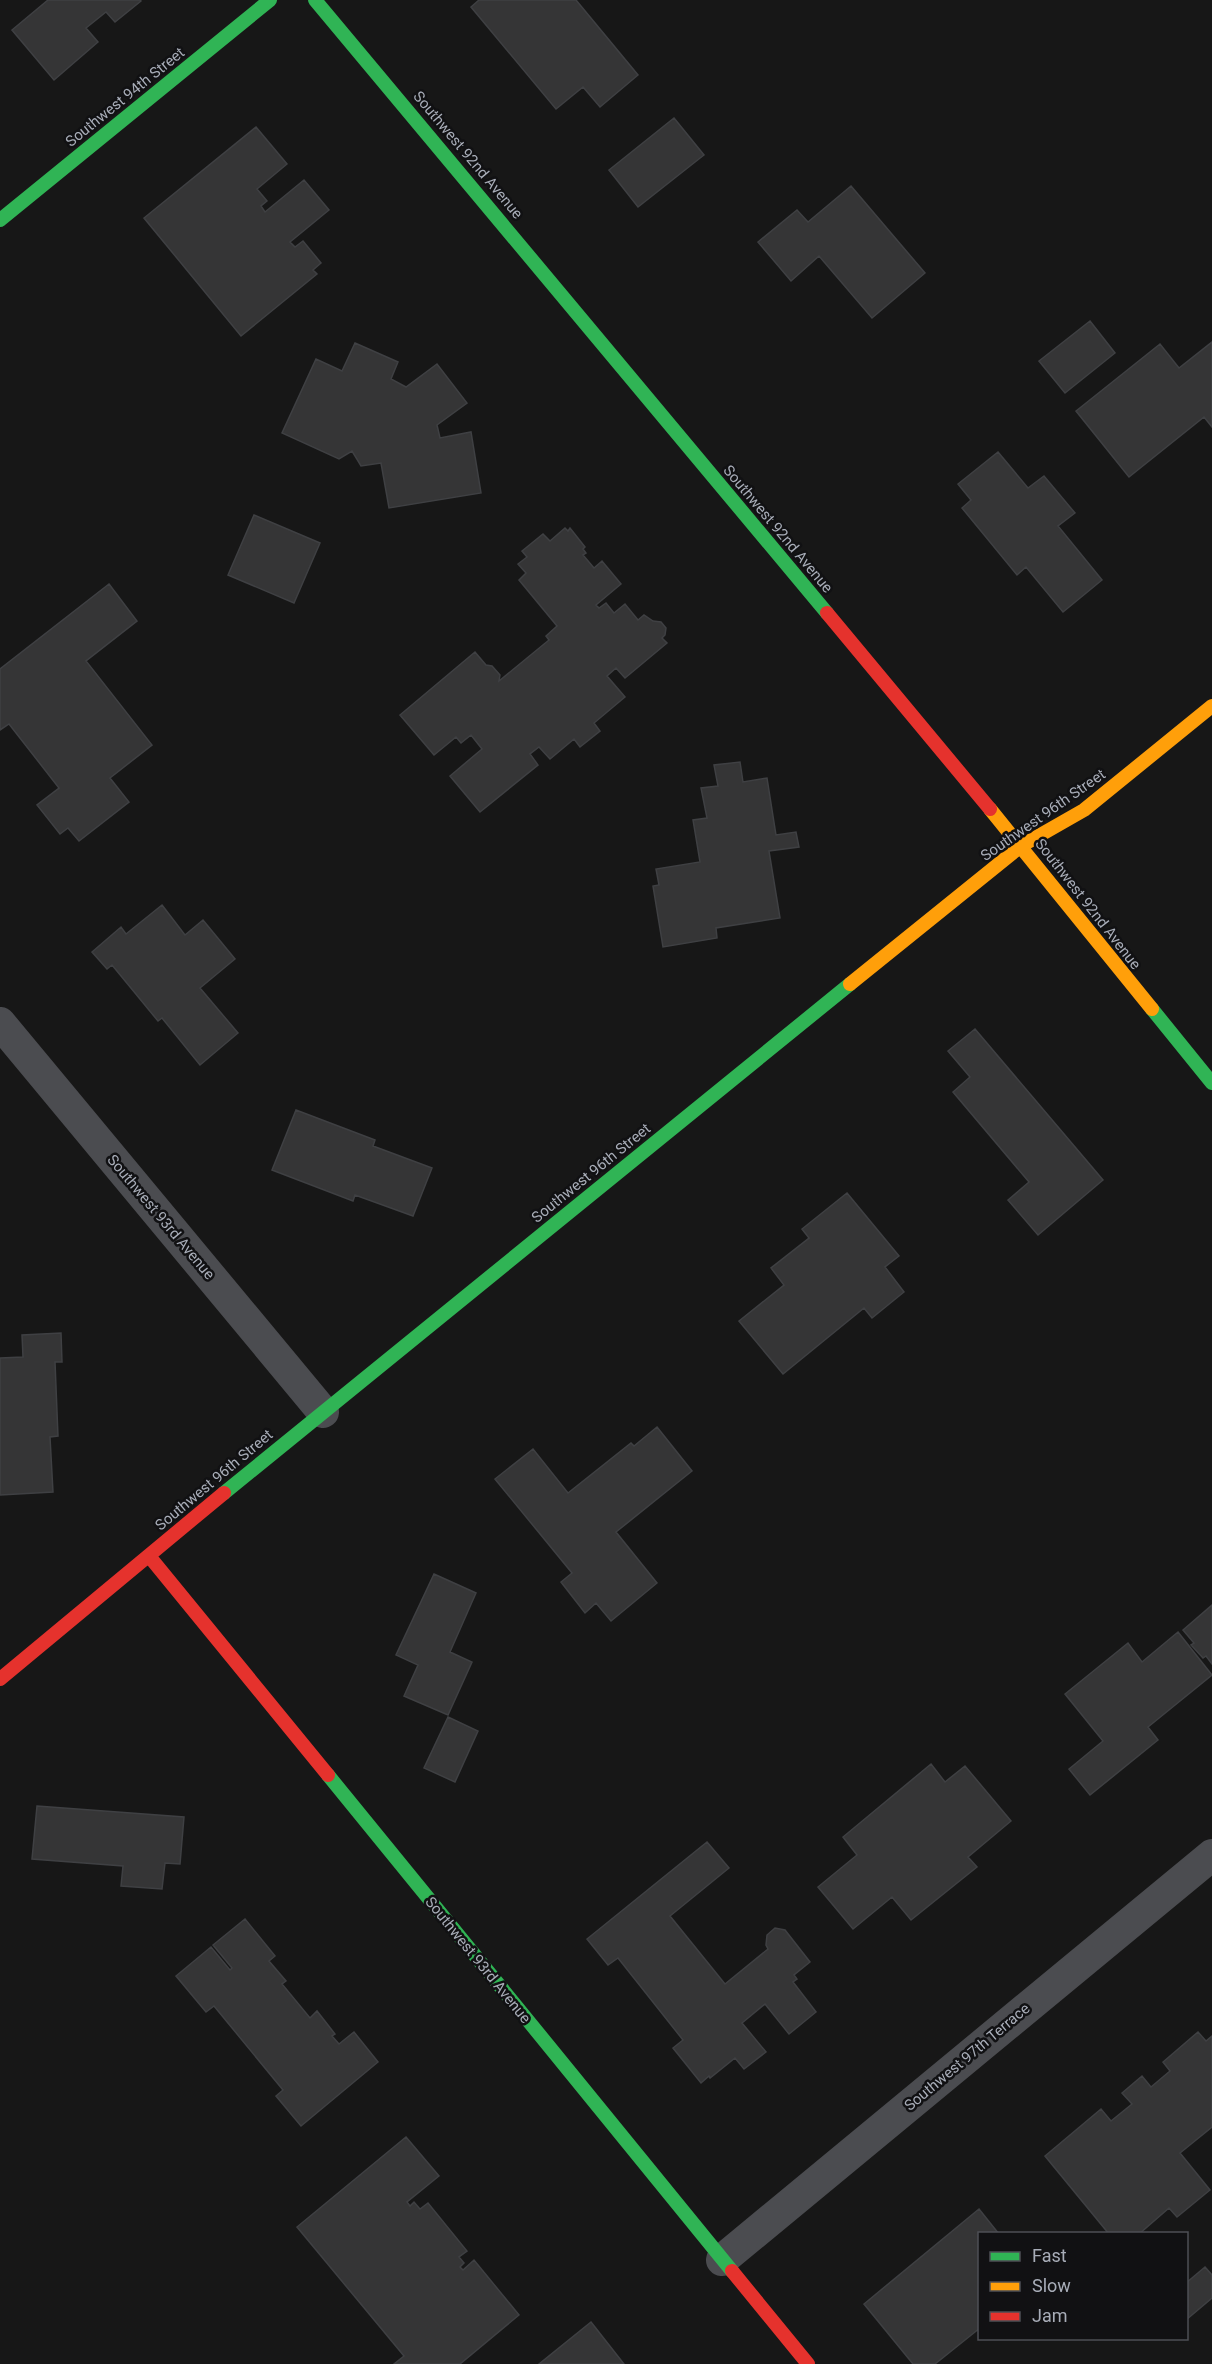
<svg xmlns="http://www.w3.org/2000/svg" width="1212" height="2364" viewBox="0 0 1212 2364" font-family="Roboto,sans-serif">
  <rect width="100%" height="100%" fill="#171717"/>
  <path fill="#353536" stroke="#3f4043" stroke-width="1.5" d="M48,0h92l1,1 -26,21 -9,-10 -20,16 12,14 -44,38 -42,-50z
    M479,0h97l62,75 -38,32 -17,-20 -27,22 -85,-102z
    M674,118l30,37 -66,52 -29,-37z
    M256,127l31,37 -30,25 10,12 -6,5 4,6 39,-32 25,30 -39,32 5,5 8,-6 18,22 -8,7 4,4 -76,62 -97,-118z
    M851,186l74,87 -53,45 -53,-62 -28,25 -33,-39 39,-32 11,12z
    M1090,321l25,32 -50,40 -26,-32z
    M1212,342v85l-8,-10 -75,60 -53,-66 84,-67 19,24z
    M355,343l43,19 -7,17 15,8 31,-23 30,39 -30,22 3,13 31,-6 10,61 -92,15 -8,-45 -20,3 -9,-15 -13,8 -57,-26 34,-74 26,12z
    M998,452l30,36 16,-12 31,37 -17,13 44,54 -39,32 -37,-45 -9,8 -55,-67 9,-8 -13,-16z
    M254,515l66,28 -26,60 -66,-28z
    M565,528l3,3 2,-3 15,19 -2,2 3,4 -3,2 11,13 8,-7 19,23 -25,21 3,3 7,-5 8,10 11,-9 13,16 6,-5 9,6 8,1 5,6 -1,7 -3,3 5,5 -42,35 -9,-10 -9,8 18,21 -31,26 6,8 -20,16 -6,-8 -24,20 -11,-12 -9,7 8,11 -58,47 -30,-36 32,-27 -11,-14 -10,8 -5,-6 -22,18 -34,-40 75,-63 11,13 6,1 8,9 -1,6 50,-41 -3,-4 11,-10 -38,-46 7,-7 -8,-9 9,-7 -5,-6 21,-17 7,7z
    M109,584l28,37 -51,40 66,84 -42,33 19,24 -50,39 -11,-13 -8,6 -23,-29 22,-17 -50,-64 -9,6v-61z
    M740,762l3,20 24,-4 9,57 20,-3 3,15 -30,4 11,67 -64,10 1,10 -54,9 -10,-61 6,-1 -3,-16 44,-7 -7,-42 14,-2 -6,-30 17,-2 -4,-21z
    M162,905l23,30 18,-15 32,39 -35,29 38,45 -38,32 -38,-47 -4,3 -46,-56 -5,4 -15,-17 29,-25 5,7z
    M975,1029l128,151 -65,55 -30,-35 21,-18 -76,-90 17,-15 -22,-26z
    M296,1110l79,30 -2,6 59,22 -19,48 -58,-21 -2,6 -81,-31z
    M847,1193l52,63 -14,11 19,25 -32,26 -8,-10 -81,66 -44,-53 45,-36 -13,-17 38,-30 -7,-9z
    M61,1333l1,29h-7l3,74 -8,1 3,55 -53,3v-137l23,-1 -1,-22z
    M657,1427l35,44 -76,61 41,51 -46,38 -15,-18 -11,10 -24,-31 11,-9 -77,-94 38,-30 35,44 63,-50 3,3z
    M434,1574l42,19 -26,59 22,10 -24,53 -44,-19 14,-31 -22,-10z
    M1212,1605v59l-6,-8 -3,2 -12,-13 3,-2 -11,-13z
    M1178,1632l34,43 -64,52 10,13 -68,55 -21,-26 34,-28 -38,-47 63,-51 14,19z
    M448,1717l30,14 -23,51 -31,-14z
    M931,1764l14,18 20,-16 46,55 -43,36 9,10 -66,53 -19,-23 -39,32 -35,-42 39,-32 -14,-18z
    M37,1806l147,11 -4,47 -15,-1 -3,26 -41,-3 2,-20 -91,-7z
    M707,1842l22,26 -59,48 55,68 43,-35 -2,-4 1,-10 8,-7 10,2 25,32 -16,13 3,4 -4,3 23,30 -27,22 -24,-30 -23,19 24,29 -22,17 -9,-11 -25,20 -1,-2 -8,7 -28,-35 10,-8 -65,-82 -10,7 -21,-26z
    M245,1919l30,37 -6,5 17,20 -4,3 28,34 7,-7 18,23 -3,2 7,8 15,-12 24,30 -77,64 -25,-30 7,-6 -69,-84 -8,6 -30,-36 35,-29 19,23 2,-2 -19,-23z
    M1198,2032l8,9 6,-5v91l-32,26 30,37 -33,27 -8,-9 -30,26h-30l-64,-78 56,-47 10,12 21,-17 -10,-11 20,-17 9,11 19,-16 -7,-9z
    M406,2137l33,39 -32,26 3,4 4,-4 6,7 8,-6 39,48 -8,6 5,6 -4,4 3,3 11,-10 45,55 -59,49h-66l10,-8 -107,-129z
    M979,2209l20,25h-19v94l-45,36h-22l-49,-60z
    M1205,2267l7,8v23l-26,22v-37z
    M591,2322l33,42h-85z"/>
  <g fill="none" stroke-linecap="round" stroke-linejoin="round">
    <path stroke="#4b4c50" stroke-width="32" d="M0,1023l323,389
      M722,2260l490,-405"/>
    <path stroke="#30b455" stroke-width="14" d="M315,0l512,613
      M0,220l270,-220
      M1152,1009l60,74
      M224,1493l626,-509
      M328,1775l404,496"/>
    <path stroke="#ff9f0a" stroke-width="14" d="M990,809l162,200
      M850,984l171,-138 63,-36 128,-104"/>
    <path stroke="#e5322d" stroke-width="14" d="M827,613l163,196
      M149,1556l179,219
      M0,1679l224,-186
      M732,2271l76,93"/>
  </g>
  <g text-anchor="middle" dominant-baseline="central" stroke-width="5" stroke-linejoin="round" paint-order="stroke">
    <g font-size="15" fill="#a8adb8" stroke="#111113">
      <text transform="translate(125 97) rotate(-39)">Southwest 94th Street</text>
      <text transform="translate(468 155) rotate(50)">Southwest 92nd Avenue</text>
      <text transform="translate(778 529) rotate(50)">Southwest 92nd Avenue</text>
      <text transform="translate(1043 815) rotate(-35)">Southwest 96th Street</text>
      <text transform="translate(1088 904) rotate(52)">Southwest 92nd Avenue</text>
      <text transform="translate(591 1173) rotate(-39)">Southwest 96th Street</text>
      <text transform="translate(161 1217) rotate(50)">Southwest 93rd Avenue</text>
      <text transform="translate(214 1480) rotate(-40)">Southwest 96th Street</text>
      <text transform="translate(478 1960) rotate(51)">Southwest 93rd Avenue</text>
      <text transform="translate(967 2057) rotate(-40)">Southwest 97th Terrace</text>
    </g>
  </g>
  <rect x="978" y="2232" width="210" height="108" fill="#111113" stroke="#4d4f55" stroke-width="1.5"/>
  <rect x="990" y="2252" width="30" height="9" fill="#30b455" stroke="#4d4f55" stroke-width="1.5"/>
  <text x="1032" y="2262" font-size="18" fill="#a8adb8">Fast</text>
  <rect x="990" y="2282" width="30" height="9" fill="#ff9f0a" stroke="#4d4f55" stroke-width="1.5"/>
  <text x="1032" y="2292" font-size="18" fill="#a8adb8">Slow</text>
  <rect x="990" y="2312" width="30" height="9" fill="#e5322d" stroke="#4d4f55" stroke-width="1.5"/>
  <text x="1032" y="2322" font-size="18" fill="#a8adb8">Jam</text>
</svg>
